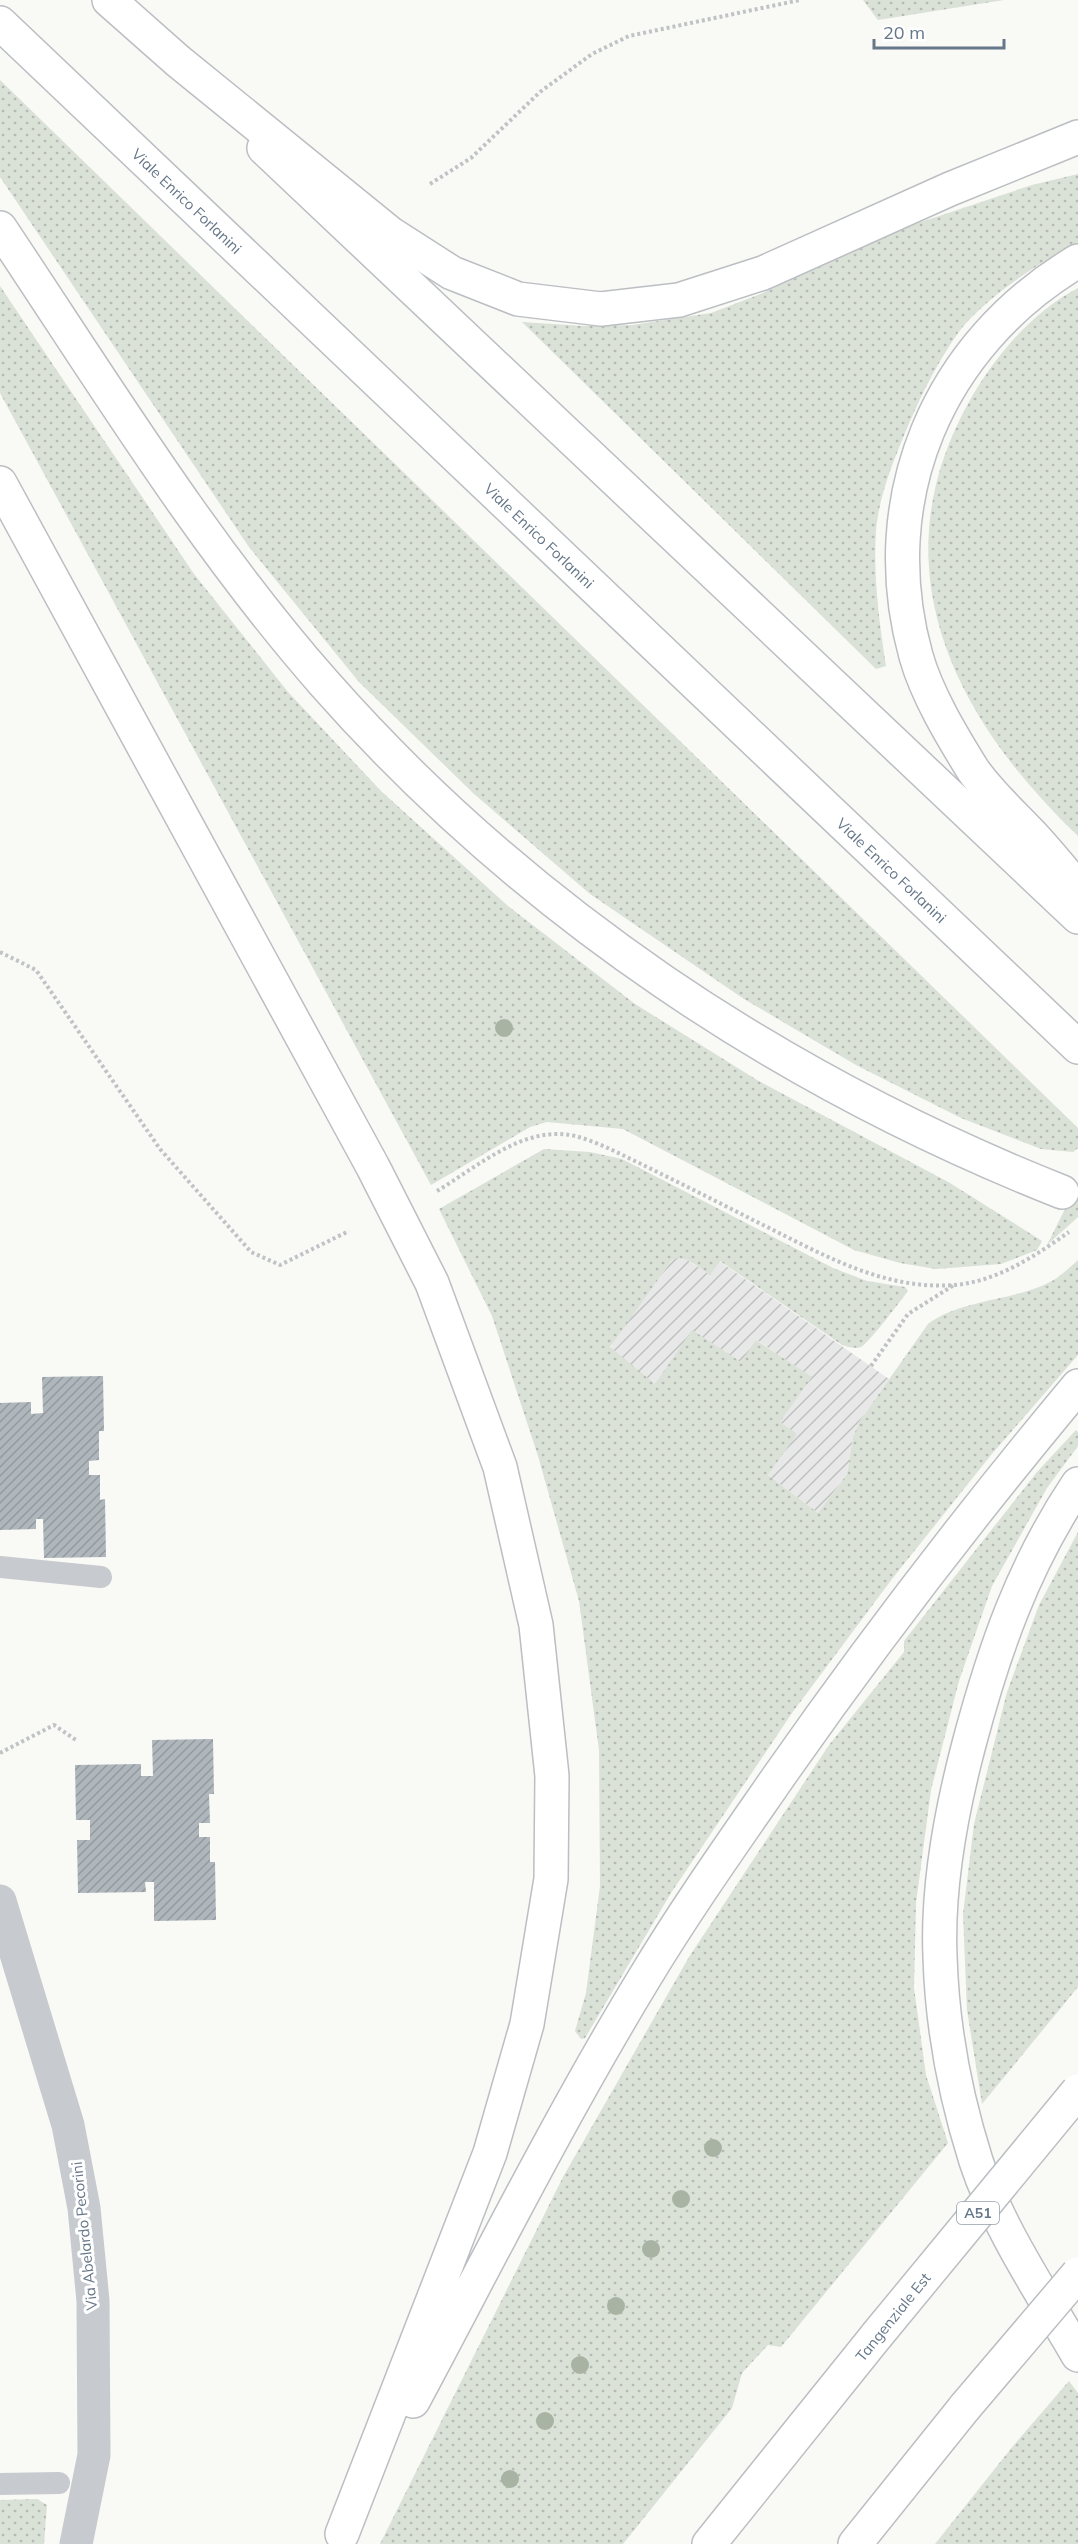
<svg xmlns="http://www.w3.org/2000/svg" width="1078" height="2544" viewBox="0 0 1078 2544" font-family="Mulish,sans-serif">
  <defs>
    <pattern id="industrial-furrows" width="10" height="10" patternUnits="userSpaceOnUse" patternTransform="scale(1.5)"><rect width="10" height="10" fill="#e7e8e7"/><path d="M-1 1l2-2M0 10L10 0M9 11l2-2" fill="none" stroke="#bfc1c1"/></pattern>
    <pattern id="green-dots" width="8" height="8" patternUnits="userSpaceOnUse" patternTransform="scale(1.5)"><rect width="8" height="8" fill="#dae1d7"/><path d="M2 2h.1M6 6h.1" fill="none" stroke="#b5bbb4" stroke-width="1.8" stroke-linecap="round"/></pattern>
    <pattern id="building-hatch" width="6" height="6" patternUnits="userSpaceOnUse" patternTransform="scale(1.5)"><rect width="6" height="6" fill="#afb7bd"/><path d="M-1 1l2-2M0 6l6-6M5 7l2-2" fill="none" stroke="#929a9f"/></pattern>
  </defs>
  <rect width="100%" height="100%" fill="#f9f9f6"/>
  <path fill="url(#industrial-furrows)" d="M678,1257l6,1 26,17 9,-14 170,118 -30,43 -6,15 -6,37 -29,39 -50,-38 28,-41 -16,-12 31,-45 -54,-37 -15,22 -87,22 -44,-34 1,-7 60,-83z"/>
  <path fill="url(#green-dots)" d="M863,0h141l-126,20z
    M0,80l1078,1048v20l-5,4 -32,-3 -80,-31 -105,-53 -112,-66 -154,-105 -117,-101 -114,-111 -110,-135 -249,-370z
    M1078,174v70c-36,15 -97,57 -120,89 -23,33 -40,68 -55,105 -12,29 -24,60 -27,92 -3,44 3,92 10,136l-10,3 -354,-347 62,4 48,-1 79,-12 47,-18 154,-70 120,-40z
    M0,286l194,288 94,118 93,99 127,115 127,98 122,76 193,103 92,58 -5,9 -36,14 -65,5 -36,-6 -46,-13 -231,-121 -76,-7 -17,5 -99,58 -431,-792z
    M1078,288v548c-125,-119 -201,-270 -109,-434 25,-45 63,-90 109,-114z
    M544,1149l46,3 32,7 211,109 34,13 38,6 3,4c-7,9 -39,52 -47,56 -7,2 -13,0 -19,-2l-122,-84 -10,14c-12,-7 -25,-22 -38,-15l-62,87 45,37 37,-54 49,32 15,-22 56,37 -32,45 17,12 -29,41 50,38 29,-39 6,-37 6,-15 69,-98c36,-26 85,-22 124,-43 9,-5 18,-14 26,-21v95l-87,100 -99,124 -100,134 -121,180 -86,145 -4,1 -6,-8 11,-38 14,-107 -1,-136 -20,-149 -41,-145 -46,-140 -53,-107z
    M1078,1183v34l-31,28z
    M1076,1430l2,2v14l-31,42 -55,98 -33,95 -28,109 -15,113 -2,85 12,87 22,68 -167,204 -13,-2 -26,28 -10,35 -109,136h-243l183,-367 126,-220 140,-212 75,-93v-11l133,-169z
    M1078,1532v455l-96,117 -15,-94 -4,-96 11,-90 33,-132 32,-87z
    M1069,2381l9,12v151h-143l78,-98z
    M37,2499l10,6 -3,39h-44v-44z"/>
  <path fill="url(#building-hatch)" d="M103,1376l1,55h-5v29l-10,1v14h11v25l5,-1 1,58 -62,1 -1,-39h-7v10l-36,1v-127l31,-1v12l12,-1 -1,-36z
    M213,1739l1,55h-5l1,29h-11v14h11v25h5l1,58 -62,1v-39h-9l1,10 -68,1 -1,-53h13v-20h-14l-1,-55 66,-1v12h12l-1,-36z"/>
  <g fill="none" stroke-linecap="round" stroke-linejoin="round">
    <defs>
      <g id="primary">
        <path id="s1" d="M0,23l1078,1024"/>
        <path d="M264,148l814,769"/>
      </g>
      <path id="highway" d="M109,0l69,61 213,173 61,39 66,26 83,10 78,-9 84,-27 187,-84 128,-52
        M0,228c103,154 201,315 324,455 200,227 457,398 738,509
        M1078,261c-140,83 -206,237 -162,395 11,39 36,80 57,114 16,23 38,43 58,64 16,17 31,36 47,54
        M0,483l373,684 59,116 68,184 36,158 16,151 -1,103 -24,145 -37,129 -148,381
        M1078,1484c-55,82 -84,166 -109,260 -18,68 -32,141 -29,212 2,70 15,139 36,205 22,67 67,133 102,194
        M413,2401c76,-142 148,-286 232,-424 41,-68 87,-133 132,-198 95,-136 195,-266 301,-393
        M709,2544l168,-209
        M855,2544l110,-137"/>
    </defs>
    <use href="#primary" stroke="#babec2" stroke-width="36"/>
    <use href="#highway" stroke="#bbbec2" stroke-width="36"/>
    <path stroke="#c0c3c5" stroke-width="4" stroke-dasharray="3 3" stroke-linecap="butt" d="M430,184l41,-26 69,-66 52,-38 37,-18 171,-36
      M0,952l36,18 124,179 91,103 29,13 69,-34
      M437,1191c40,-24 88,-67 138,-55 12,3 24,8 35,13 48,23 96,47 143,71 64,31 128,71 202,65 43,-4 80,-29 114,-53
      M871,1366l37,-52 46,-29
      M0,1753l54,-28 22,15"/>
    <path stroke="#c7cace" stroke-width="22" d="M0,1567l101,10
      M0,2484l59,-1"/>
    <path stroke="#c7cace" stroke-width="33" d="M0,1901l68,224 16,83 9,93 1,154 -18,89"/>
    <use href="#primary" stroke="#fff" stroke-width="33"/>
    <use href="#highway" stroke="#fff" stroke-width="33"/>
    <defs>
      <path id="highway-bridge" d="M877,2335l201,-244
        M965,2407l113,-133"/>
    </defs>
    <use href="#highway-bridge" stroke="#bbbec2" stroke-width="36" stroke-linecap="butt"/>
    <use href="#highway-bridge" stroke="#fff" stroke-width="33"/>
  </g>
  <g fill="#a8b3a4">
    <circle cx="504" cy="1028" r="9"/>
    <circle cx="713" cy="2148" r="9"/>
    <circle cx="681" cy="2199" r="9"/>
    <circle cx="651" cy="2249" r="9"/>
    <circle cx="616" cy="2306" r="9"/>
    <circle cx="580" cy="2365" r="9"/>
    <circle cx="545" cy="2421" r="9"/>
    <circle cx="510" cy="2479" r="9"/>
  </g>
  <g text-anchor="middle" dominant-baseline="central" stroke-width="6" stroke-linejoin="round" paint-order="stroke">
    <rect fill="#fff" stroke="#94a0ac" stroke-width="1.5" x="957" y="2202" width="42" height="22" rx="4.5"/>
    <g font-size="14" font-weight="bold" fill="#667789">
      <text x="978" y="2213">A51</text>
    </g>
    <g font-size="15" fill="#667789" stroke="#fff">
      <text stroke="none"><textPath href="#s1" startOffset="258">Viale Enrico Forlanini</textPath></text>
      <text stroke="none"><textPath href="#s1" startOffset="744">Viale Enrico Forlanini</textPath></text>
      <text stroke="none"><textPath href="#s1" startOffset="1230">Viale Enrico Forlanini</textPath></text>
      <text transform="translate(84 2236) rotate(-96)">Via Abelardo Pecorini</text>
      <text transform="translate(893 2317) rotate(-51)">Tangenziale Est</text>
    </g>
  </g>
  <path d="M874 39v9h130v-9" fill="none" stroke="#667789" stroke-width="3"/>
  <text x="883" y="39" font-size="18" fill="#667789" stroke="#ffffff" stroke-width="4.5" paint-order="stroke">20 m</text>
</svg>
